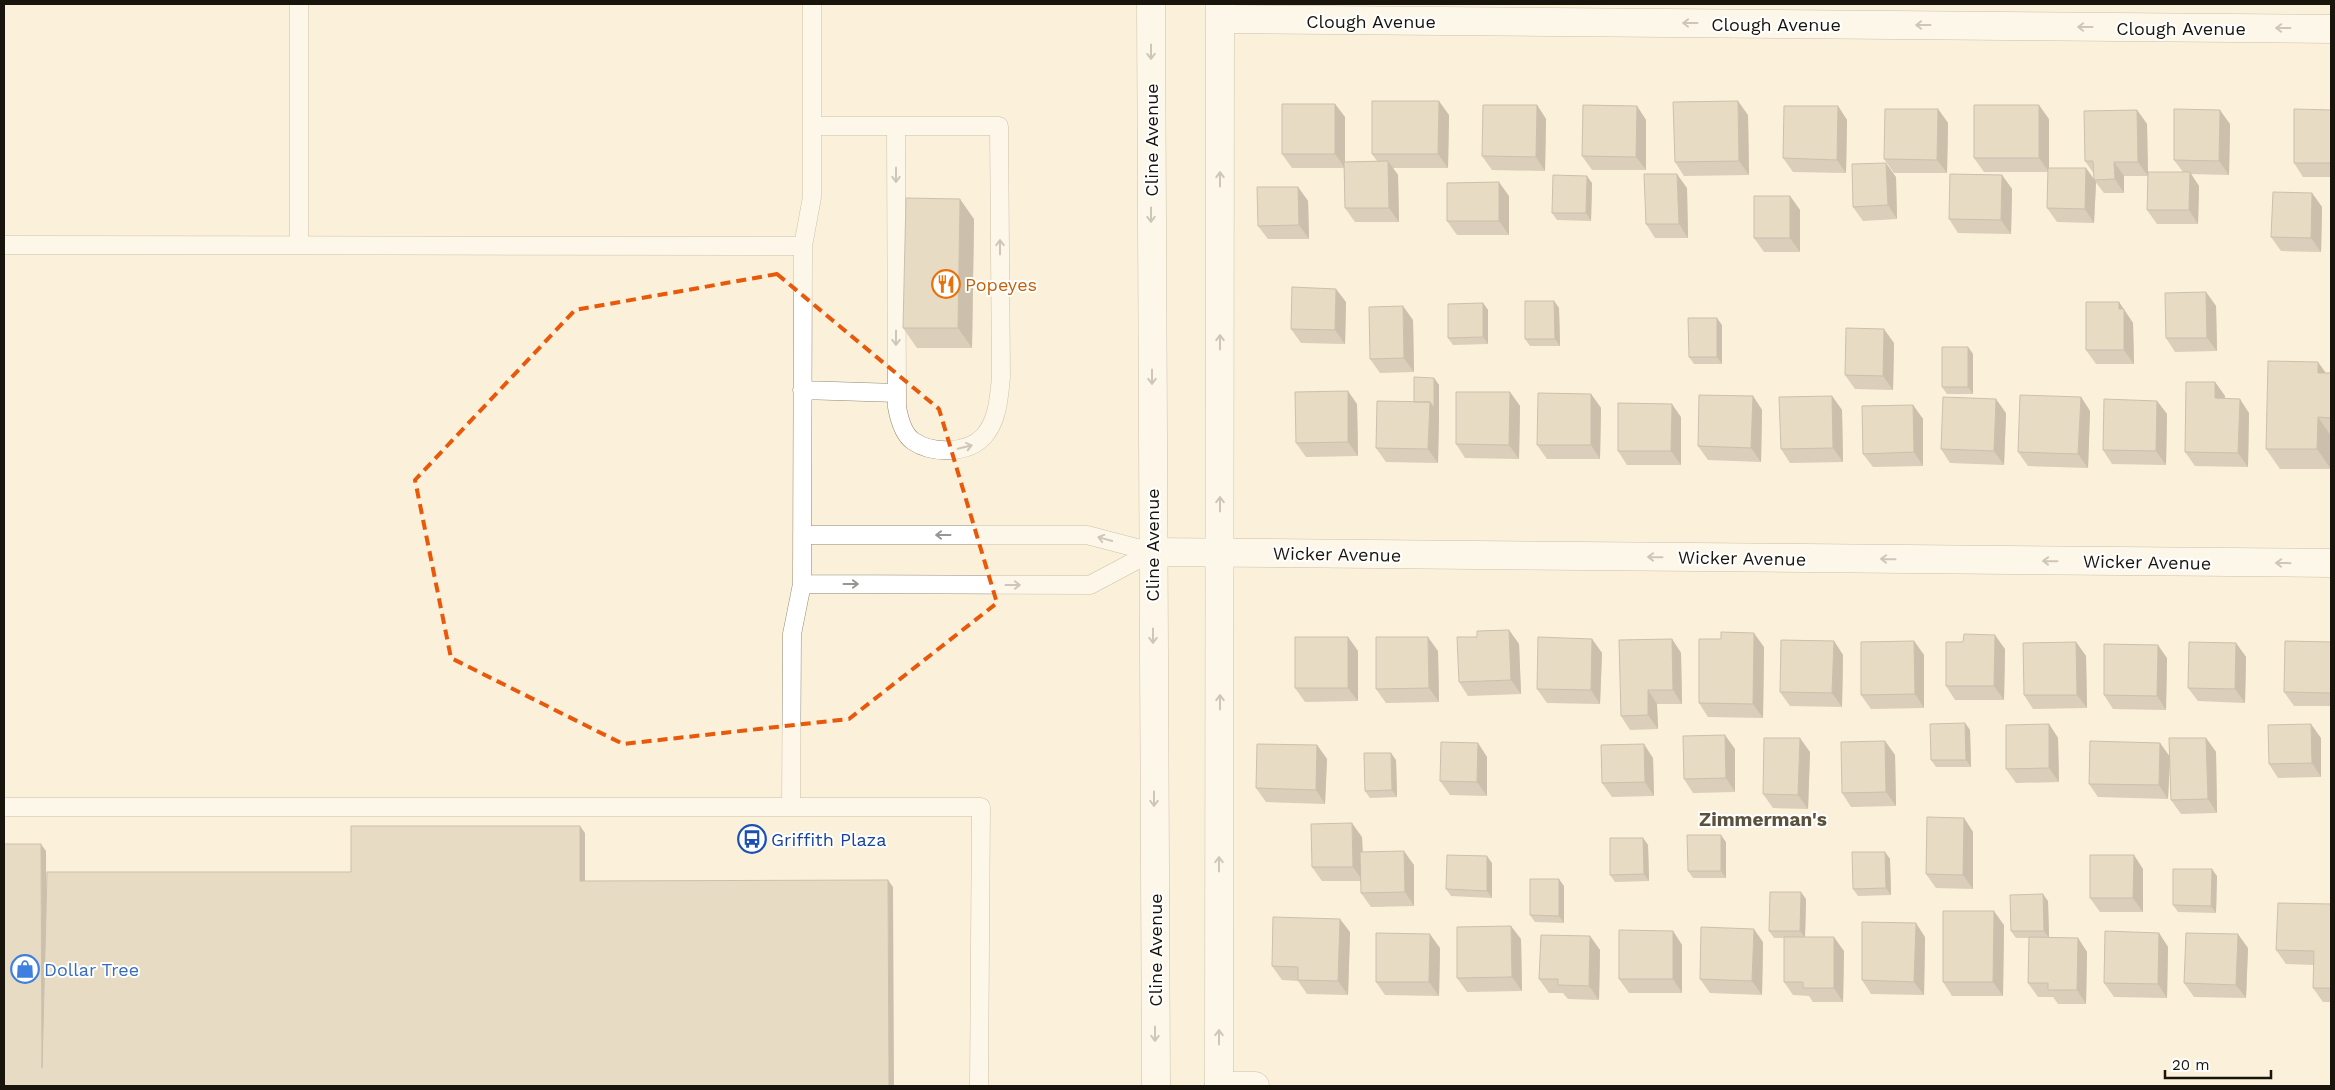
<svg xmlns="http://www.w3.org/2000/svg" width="2335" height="1090" viewBox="0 0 2335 1090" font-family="'Work Sans',sans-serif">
  <rect width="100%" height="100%" fill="#fbf0d9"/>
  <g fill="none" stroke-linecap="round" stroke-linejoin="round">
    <defs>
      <path id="lane" d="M299,4v241
        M812,126h187l2,251c-2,20 -3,43 -17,59 -16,18 -52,18 -71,5 -10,-7 -14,-23 -16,-34l-1,-281
        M4,245l799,1
        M802,390l95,3
        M802,535h285l65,17
        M802,584l288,1 62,-33
        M4,807h977l-2,279
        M791,807l1,-173 10,-50 1,-338 9,-49v-193"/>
      <path id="street" d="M1221,19l1110,10
        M1152,552l1179,11
        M1219,1086h36"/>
      <path id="primary" d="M1151,4l5,1082
        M1219,1086l1,-1082"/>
    </defs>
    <use href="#lane" stroke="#928873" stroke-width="19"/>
    <use href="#street" stroke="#928873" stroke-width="29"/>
    <use href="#primary" stroke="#928873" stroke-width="29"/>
    <use href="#lane" stroke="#fff" stroke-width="18"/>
    <use href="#street" stroke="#fff" stroke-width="28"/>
    <use href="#primary" stroke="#fff" stroke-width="28"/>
  </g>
  <path fill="#b3a594" d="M1335,104l10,13v45l32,-1 -5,-7 77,-39 -1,53h-55l5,7 1,47h-44l-10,-14 -1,-40h-52l-10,-14z
    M1537,105l9,14 -1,52 -53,-1 -10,-14z
    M1637,106l9,14v50h-54l-10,-14z
    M1838,106l9,14 -1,53 -53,-1 -10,-14z
    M1938,109l10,14 -1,50h-53l-10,-14z
    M2137,110l10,14 1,50 35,-2 -9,-12 56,-36 -1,51 -39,-1 9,12 -1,38h-41l-10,-14 1,-34h-24v17h-20l-10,-13v-6l-9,-13z
    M2331,110v67h-28l-9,-14z
    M1748,115l1,60 -65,1 -9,-14z
    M2049,119v49h37l10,14 -2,41 -37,-1 -10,-14 1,-36h-64l-10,-14z
    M2002,175l10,14 -1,45 -53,-1 -9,-14z
    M1896,177l1,42 -34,2 -10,-14z
    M1592,183l-1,38 -34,-1 -5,-7z
    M1298,187l10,14 1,38h-41l-10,-13z
    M1687,188l1,50h-33l-9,-14z
    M2312,193l10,14 -1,45 -40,-1 -10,-14z
    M1509,196v39h-52l-10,-14z
    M1790,196l10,14v42h-36l-10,-14z
    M974,219l-2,129h-55l-14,-20z
    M2206,292l10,14 1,45 -42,1 -9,-14z
    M1554,301l5,7 1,38h-30l-5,-7z
    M1346,302l-1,42 -44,-1 -10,-14z
    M2119,302l14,21 1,41h-38l-10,-14z
    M1483,303l5,7v34l-35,1 -5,-7z
    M1413,320l1,52 -34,1 -10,-14z
    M1722,325v39h-28l-5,-7z
    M1894,343l-1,47 -38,-1 -10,-14z
    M1968,347l5,7v40h-26l-5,-7z
    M2326,373h5v96h-51l-14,-20z
    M1434,378l5,7v31l-1,47 -52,-1 -10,-14z
    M2215,382l10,14v2l24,15 -1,54 -53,-1 -10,-14z
    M1510,392l10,14 -1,53 -54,-1 -9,-14z
    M1591,394l10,14 -1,51h-53l-10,-14z
    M1753,396l9,14 -1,52 -53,-2 -10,-14z
    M1832,396l10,14 1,52 -53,1 -9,-14z
    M2081,397l9,14 -2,57 -60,-2 -10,-14z
    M2157,401l10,13 -1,51 -54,-1 -9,-14z
    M1357,404l1,52 -52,1 -10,-14z
    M1913,405l10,14v47l-50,1 -10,-13z
    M2006,413l-2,52 -54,-2 -9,-14z
    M1681,417v48h-54l-9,-14z
    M1509,630l10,14 2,50 -53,2 -9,-14 18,-45z
    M1348,637l10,14v50l-53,1 -10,-14z
    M1592,639l10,14 -2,51 -53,-1 -10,-14z
    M1672,639l9,14 1,51h-25l1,25 -28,1 -9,-14z
    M1834,641l9,14 -1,52 -52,-1 -10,-14z
    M1914,641l10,14v53l-53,1 -10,-14z
    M2076,642l10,14 1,52 -54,1 -9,-14z
    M2331,642v64h-37l-10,-14z
    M2236,643l10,14 -1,46 -47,-2 -10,-13z
    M1764,647l-1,71 -55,-1 -9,-14z
    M2005,649l-1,51h-49l-9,-14z
    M1438,651l1,51 -53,1 -10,-14z
    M2167,658l-1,52 -53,-1 -9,-14z
    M1965,723l5,7 1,37h-35l-5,-7z
    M2049,724l9,14 1,44 -43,1 -10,-14z
    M2206,738l10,14 1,61 -36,1 -10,-14z
    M2321,738v39l-43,1 -9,-14z
    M1885,741l10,14 1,51 -45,1 -9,-14z
    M1478,743l9,14v39l-37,-1 -10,-14z
    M2160,743l10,14 -2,42 -70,-2 -9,-13z
    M1317,745l10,14 -2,45 -59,-2 -10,-14z
    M1735,749v43l-42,1 -9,-14z
    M1810,752l-2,57 -35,-1 -10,-14z
    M1653,758l1,38 -42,1 -10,-14z
    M1396,760l1,37 -27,1 -5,-7z
    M1964,818l9,14v57l-37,-1 -10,-14z
    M1362,837l1,15 51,13v41l-43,1 -10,-14v-12h-39l-10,-14z
    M1643,838l5,7 1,36 -34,1 -5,-7z
    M1726,842v36h-33l-5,-7z
    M1885,852l5,7 1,36 -33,1 -5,-7z
    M1492,863v35l-41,-2 -5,-7z
    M2143,869v43h-43l-10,-14z
    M2217,876l-1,37 -38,-1 -5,-7z
    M1564,886v37l-29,-1 -5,-7z
    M1806,899l-1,38 39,14 -1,51h-30l-4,-6 -16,-1 -9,-13v-44h-10l-5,-7z
    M2048,901l1,37h29l9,14 -1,52h-28l-5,-7h-15l-10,-14 1,-45h-13l-5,-7z
    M2331,904v98h-8l-10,-14 1,-23 -28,-1 -10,-14z
    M2004,925l-1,71h-51l-9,-14z
    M1673,931l9,14v48h-53l-10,-14z
    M1350,932l-2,63 -41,-1 -9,-13 -16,-1 -10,-14z
    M2159,933l9,14 -1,51 -53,-1 -10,-14z
    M1590,936l10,14 -1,50 -31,-1 -5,-6h-14l-10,-14z
    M1925,937l-1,58 -53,-1 -9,-14z
    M1521,939l1,52 -55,1 -10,-14z
    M1763,942l-1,53 -52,-2 -10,-14z
    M1440,948l-1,48 -54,-1 -9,-13z
    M2248,948l-2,50 -52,-1 -10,-14z"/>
  <path fill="#928678" d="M1439,101l10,14 -1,53 -10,-14z
    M1738,101l10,14 1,60 -10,-14z
    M1335,104l10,13v51l-10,-14z
    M1537,105l9,14 -1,52 -9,-14z
    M2039,105l10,14v53l-10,-14z
    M1637,106l9,14v50l-10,-13z
    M1838,106l9,14 -1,53 -9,-13z
    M1938,109l10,14 -1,50 -10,-13z
    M2137,110l10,14 1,52 -10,-14z
    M2220,110l10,14 -1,51 -10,-14z
    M1388,161l10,14 1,47 -10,-14z
    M2114,162l10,14v17l-9,-14z
    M1886,163l10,14 1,42 -9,-14z
    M2086,168l10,14 -2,41 -9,-14z
    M2190,172l9,14 -1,38 -9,-14z
    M1677,174l10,14 1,50 -9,-14z
    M2002,175l10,14 -1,45 -10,-14z
    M1587,176l5,7 -1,38 -5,-8z
    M1499,182l10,14v39l-10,-14z
    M1298,187l10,14 1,38 -10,-14z
    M2312,193l10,14 -1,45 -10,-14z
    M1790,196l10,14v42l-10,-14z
    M960,199l14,20 -2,129 -14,-20z
    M1336,289l10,13 -1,42 -10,-14z
    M2206,292l10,14 1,45 -10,-13z
    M1554,301l5,7 1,38 -5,-7z
    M2119,302l14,21 1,41 -10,-14 -5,-41z
    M1483,303l5,7v34l-5,-7z
    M1403,306l10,14 1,52 -10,-14z
    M1717,318l5,7v39l-5,-7z
    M1884,329l10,14 -1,47 -10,-14z
    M1968,347l5,7v40l-5,-7z
    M2318,362l13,18 -13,-7z
    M1434,378l5,7v31l-1,47 -10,-14 2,-47z
    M2215,382l10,14 -1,16 -9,-14z
    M1348,391l9,13 1,52 -10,-14z
    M1510,392l10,14 -1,53 -10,-14z
    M1591,394l10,14 -1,51 -9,-14z
    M1753,396l9,14 -1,52 -10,-14z
    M1832,396l10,14 1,52 -10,-14z
    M2081,397l9,14 -2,57 -10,-14z
    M1996,399l10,14 -2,52 -10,-14z
    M2240,399l9,14 -1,54 -10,-14z
    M2157,401l10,13 -1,51 -10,-14z
    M1672,404l9,13v48l-10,-14z
    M1913,405l10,14v47l-9,-14z
    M2318,417l13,19v33l-14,-20z
    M1509,630l10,14 2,50 -10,-14z
    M1754,633l10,14 -1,71 -10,-14z
    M1995,635l10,14 -1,51 -10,-14z
    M1348,637l10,14v50l-10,-13z
    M1428,637l10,14 1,51 -10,-14z
    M1592,639l10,14 -2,51 -9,-14z
    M1672,639l9,14 1,51 -9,-14z
    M1834,641l9,14 -1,52 -10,-14z
    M1914,641l10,14v53l-9,-14z
    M2076,642l10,14 1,52 -10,-13z
    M2236,643l10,14 -1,46 -10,-14z
    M2158,645l9,13 -1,52 -9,-14z
    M1648,690l9,14 1,25 -10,-14z
    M1965,723l5,7 1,37 -5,-7z
    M2049,724l9,14 1,44 -10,-14z
    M2311,724l10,14v39l-9,-14z
    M1725,735l10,14v43l-9,-14z
    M1800,738l10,14 -2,57 -10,-14z
    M2206,738l10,14 1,61 -9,-14z
    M1885,741l10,14 1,51 -10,-14z
    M1478,743l9,14v39l-10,-14z
    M2160,743l10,14 -2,42 -9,-14z
    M1644,744l9,14 1,38 -9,-14z
    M1317,745l10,14 -2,45 -9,-14z
    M1391,753l5,7 1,37 -5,-7z
    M1964,818l9,14v57l-10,-14z
    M1352,823l10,14 1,44 -10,-14z
    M580,826l5,7v55l-5,-7z
    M1721,835l5,7v36l-5,-7z
    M1643,838l5,7 1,36 -5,-7z
    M41,844l5,7 1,225 -5,-8z
    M1404,851l10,14v41l-9,-14z
    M1885,852l5,7 1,36 -5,-7z
    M2134,855l9,14v43l-10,-14z
    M1487,856l5,7v35l-5,-7z
    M2212,869l5,7 -1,37 -5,-7z
    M1559,879l5,7v37l-5,-7z
    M888,880l5,7 1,199h-5z
    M1801,892l5,7 -1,39 -5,-7z
    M2043,894l5,7 1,37 -5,-7z
    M1994,911l10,14 -1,71 -10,-14z
    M1340,919l10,13 -2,63 -10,-14z
    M1916,923l9,14 -1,58 -10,-13z
    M1511,926l10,13 1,52 -10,-14z
    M1754,929l9,13 -1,53 -10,-14z
    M1673,931l9,14v48l-9,-14z
    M2159,933l9,14 -1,51 -9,-14z
    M1430,934l10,14 -1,48 -10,-14z
    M2238,934l10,14 -2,50 -10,-13z
    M1590,936l10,14 -1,50 -10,-14z
    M1834,937l10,14 -1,51 -9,-14z
    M2078,938l9,14 -1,52 -9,-14z"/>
  <path fill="#d0c0ac" stroke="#928678" d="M1372,101h67l-1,53h-66z
    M1738,101l1,60 -64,1 -2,-60z
    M1282,104h53v50h-53z
    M1483,105h54l-1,52 -54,-1z
    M1583,105l54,1 -1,51 -54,-1z
    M1974,105h65v53h-65z
    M1784,106h54l-1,54 -54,-2z
    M1885,109h53l-1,51 -53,-1z
    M2174,109l46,1 -1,51 -45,-1z
    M2294,109l37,1v53h-37z
    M2137,110l1,52h-24l1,17 -21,1 -1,-19h-8l-1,-50z
    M1388,161l1,47h-44l-1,-46z
    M1886,163l2,42 -35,2 -1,-43z
    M2048,168h38l-1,41 -38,-1z
    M2148,172h42l-1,38h-42z
    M1644,174h33l2,50h-33z
    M1950,174l52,1 -1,45 -52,-1z
    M1553,175l34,1 -1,37h-34z
    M1499,182v39h-52v-38z
    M1257,187h41l1,38 -41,1z
    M2273,192l39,1 -1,45 -40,-1z
    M1754,196h36v42h-36z
    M906,198l54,1 -2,129h-55z
    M1292,287l44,2 -1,41 -44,-1z
    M2206,292l1,46h-41l-1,-45z
    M1525,301h29l1,38h-30z
    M2086,302h33v7h5v41h-38z
    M1483,303v34l-35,1v-34z
    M1403,306l1,52 -34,1 -1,-52z
    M1688,318h29v39h-28z
    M1846,328l38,1 -1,47 -38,-1z
    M1942,347h26v40h-26z
    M2268,361l50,1v11h13v45l-13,-1 -1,32h-51z
    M1414,377l20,1v30l-4,-6h-16z
    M2186,382h29v16l25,1 -2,54 -53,-1z
    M1348,391v51l-52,1 -1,-51z
    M1456,392h54l-1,53 -53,-1z
    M1538,393l53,1v51h-54z
    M1699,395l54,1 -2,52 -53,-2z
    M2020,395l61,2 -3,57 -60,-2z
    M1832,396l1,52 -52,1 -2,-52z
    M1943,397l53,2 -2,52 -53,-2z
    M2104,399l53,2 -1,50 -53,-1z
    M1377,401l53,1 -2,47 -52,-1z
    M1618,403l54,1 -1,47h-53z
    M1913,405l1,47 -51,2 -1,-48z
    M1509,630l2,50 -52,2 -2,-45h20v-6z
    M1721,632l33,1 -1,71 -54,-1v-64h22z
    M1964,634l31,1 -1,51h-48v-44h17z
    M1295,637h53v51h-53z
    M1376,637h52l1,51 -53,1z
    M1538,637l54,2 -1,51 -54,-1z
    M1672,639l1,51h-25v25l-27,1 -2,-76z
    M1781,640l53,1 -2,52 -52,-1z
    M1914,641l1,53 -54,1v-53z
    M2285,641l46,1v51l-47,-1z
    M2076,642l1,53h-53l-1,-52z
    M2189,642l47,1 -1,46 -47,-1z
    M2104,644l54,1 -1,51 -53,-1z
    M1965,723l1,37h-35l-1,-36z
    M2049,724v44l-43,1v-44z
    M2311,724l1,39 -43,1 -1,-39z
    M1725,735l1,43 -42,1 -1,-43z
    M1764,738h36l-2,57 -35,-1z
    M2169,738h37l2,61 -37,1z
    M1885,741l1,51 -44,1 -1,-51z
    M2090,741l70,2 -1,42 -70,-1z
    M1441,742l37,1 -1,39 -37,-1z
    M1257,744l60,1 -1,45 -60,-2z
    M1644,744l1,38 -43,1 -1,-38z
    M1364,753h27l1,37 -27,1z
    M1927,817l37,1 -1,57 -37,-1z
    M1352,823l1,44h-41l-1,-43z
    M351,826h229v55l308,-1 1,206h-885v-242h37l1,224 5,-196h304z
    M1687,835h34v36h-33z
    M1610,838h33l1,36 -34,1z
    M1404,851l1,41 -44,1 -1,-41z
    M1852,852h33l1,36 -33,1z
    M1447,855l40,1v35l-41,-2z
    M2090,855h44l-1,43h-43z
    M2173,869h39l-1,37 -38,-1z
    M1530,879h29v37l-29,-1z
    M1770,892h31l-1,39h-31z
    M2043,894l1,37h-33l-1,-36z
    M2278,903l53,1v84h-18l1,-37 -38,-1z
    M1943,911h51l-1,71h-50z
    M1273,917l67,2 -2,62 -40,-1v-13l-26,-1z
    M1862,922l54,1 -2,59 -52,-2z
    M1511,926l1,51 -55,1v-51z
    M1701,927l53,2 -2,52 -52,-2z
    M1619,930l54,1v48h-54z
    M2105,931l54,2 -1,51 -54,-1z
    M1376,933l54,1 -1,48h-53z
    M2186,933l52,1 -2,51 -52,-2z
    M1541,935l49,1 -1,50 -31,-1v-6h-19z
    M1784,937h50v51h-31v-6h-19z
    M2029,937l49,1 -1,52h-29v-7h-20z"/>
  <defs><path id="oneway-shaft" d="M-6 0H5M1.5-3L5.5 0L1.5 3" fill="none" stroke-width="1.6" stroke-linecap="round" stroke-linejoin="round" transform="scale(1.25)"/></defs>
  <g stroke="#989692">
    <use href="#oneway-shaft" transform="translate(1690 23) rotate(-180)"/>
    <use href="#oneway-shaft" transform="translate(1923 25) rotate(-180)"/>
    <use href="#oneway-shaft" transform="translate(2085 27) rotate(-180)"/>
    <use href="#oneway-shaft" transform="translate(2283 28) rotate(-180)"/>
    <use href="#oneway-shaft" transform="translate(1151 52) rotate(90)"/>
    <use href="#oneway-shaft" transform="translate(896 175) rotate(90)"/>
    <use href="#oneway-shaft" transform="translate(1220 179) rotate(-90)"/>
    <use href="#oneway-shaft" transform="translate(1151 215) rotate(90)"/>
    <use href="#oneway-shaft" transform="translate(1000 247) rotate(-90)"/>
    <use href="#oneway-shaft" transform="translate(896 338) rotate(90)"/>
    <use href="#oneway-shaft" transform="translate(1220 342) rotate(-90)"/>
    <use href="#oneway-shaft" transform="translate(1152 377) rotate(90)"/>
    <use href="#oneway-shaft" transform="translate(965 447) rotate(-13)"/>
    <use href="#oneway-shaft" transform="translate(1220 504) rotate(-90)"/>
    <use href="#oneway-shaft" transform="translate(943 535) rotate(180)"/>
    <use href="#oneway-shaft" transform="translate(1105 539) rotate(-165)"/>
    <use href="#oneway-shaft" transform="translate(1655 557) rotate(-179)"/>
    <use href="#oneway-shaft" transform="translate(1888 559) rotate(-179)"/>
    <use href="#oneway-shaft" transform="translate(2050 561) rotate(-179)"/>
    <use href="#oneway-shaft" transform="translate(2283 563) rotate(-179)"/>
    <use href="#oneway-shaft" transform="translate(851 584)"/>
    <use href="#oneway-shaft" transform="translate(1013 585)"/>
    <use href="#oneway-shaft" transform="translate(1153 636) rotate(90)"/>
    <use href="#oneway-shaft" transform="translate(1220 702) rotate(-90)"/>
    <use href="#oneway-shaft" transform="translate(1154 799) rotate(90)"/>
    <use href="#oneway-shaft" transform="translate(1219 864) rotate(-90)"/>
    <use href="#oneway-shaft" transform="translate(1155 1034) rotate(90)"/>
    <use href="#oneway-shaft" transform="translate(1219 1037) rotate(-90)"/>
  </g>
  <path d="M0 0H2335V1090H0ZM777,274l162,135 58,194 -148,116 -226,25 -172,-86 -36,-178 160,-170z" fill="#fbf0d9" fill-opacity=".55" fill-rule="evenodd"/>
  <path fill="none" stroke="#e8590c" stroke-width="4" stroke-dasharray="10 6" stroke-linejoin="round" d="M777,274l162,135 58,194 -148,116 -226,25 -172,-86 -36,-178 160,-170z"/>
  <defs>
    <symbol id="restaurant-ring" viewBox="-11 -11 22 22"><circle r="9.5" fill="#fff" stroke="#e8710a" stroke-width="1.5"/><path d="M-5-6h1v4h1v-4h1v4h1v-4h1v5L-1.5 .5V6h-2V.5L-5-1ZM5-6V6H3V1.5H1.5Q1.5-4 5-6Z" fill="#e8710a"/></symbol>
    <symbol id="bus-ring" viewBox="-11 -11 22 22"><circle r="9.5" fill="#fff" stroke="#1a4fb4" stroke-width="1.5"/><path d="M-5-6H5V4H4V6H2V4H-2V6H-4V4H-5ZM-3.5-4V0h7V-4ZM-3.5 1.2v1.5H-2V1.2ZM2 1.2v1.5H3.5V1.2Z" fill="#1a4fb4"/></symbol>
    <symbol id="shop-ring" viewBox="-11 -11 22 22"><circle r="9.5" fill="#fff" stroke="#3f7fe0" stroke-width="1.5"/><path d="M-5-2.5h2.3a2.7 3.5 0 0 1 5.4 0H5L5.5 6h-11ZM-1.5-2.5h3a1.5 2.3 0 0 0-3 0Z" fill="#3f7fe0"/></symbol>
  </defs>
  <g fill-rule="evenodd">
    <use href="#restaurant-ring" x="930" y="268" width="32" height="32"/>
    <use href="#bus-ring" x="736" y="823" width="32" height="32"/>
    <use href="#shop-ring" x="9" y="953" width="32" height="32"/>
  </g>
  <g text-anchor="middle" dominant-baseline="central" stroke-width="4" stroke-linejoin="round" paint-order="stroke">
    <g font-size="18" fill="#19150d" stroke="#fff">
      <text x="1371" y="21">Clough Avenue</text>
      <text x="1776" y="24">Clough Avenue</text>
      <text x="2181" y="28">Clough Avenue</text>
      <text transform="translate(1151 140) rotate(-90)">Cline Avenue</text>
      <text transform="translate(1152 545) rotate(-90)">Cline Avenue</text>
      <text transform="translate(1337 554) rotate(1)">Wicker Avenue</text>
      <text transform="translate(1742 558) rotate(1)">Wicker Avenue</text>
      <text transform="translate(2147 562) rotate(1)">Wicker Avenue</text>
      <text transform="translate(1155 950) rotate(-90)">Cline Avenue</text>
    </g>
    <g font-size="18" fill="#c56008" stroke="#fff" text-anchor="start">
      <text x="965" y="284">Popeyes</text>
    </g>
    <g font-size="18" fill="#164399" stroke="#fff" text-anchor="start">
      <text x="771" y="839">Griffith Plaza</text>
    </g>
    <g font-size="18" fill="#366cbe" stroke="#fff" text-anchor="start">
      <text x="44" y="969">Dollar Tree</text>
    </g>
    <g font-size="19" font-weight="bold" fill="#5b523e" stroke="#fff">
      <text x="1763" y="819">Zimmerman's</text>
    </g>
  </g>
  <rect width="2335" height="1090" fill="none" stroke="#19150d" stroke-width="10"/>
  <path d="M2165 1070v8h106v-8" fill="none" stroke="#19150d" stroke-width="2.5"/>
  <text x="2172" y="1070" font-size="15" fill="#19150d" stroke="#ffffff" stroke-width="4" paint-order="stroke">20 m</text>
</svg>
